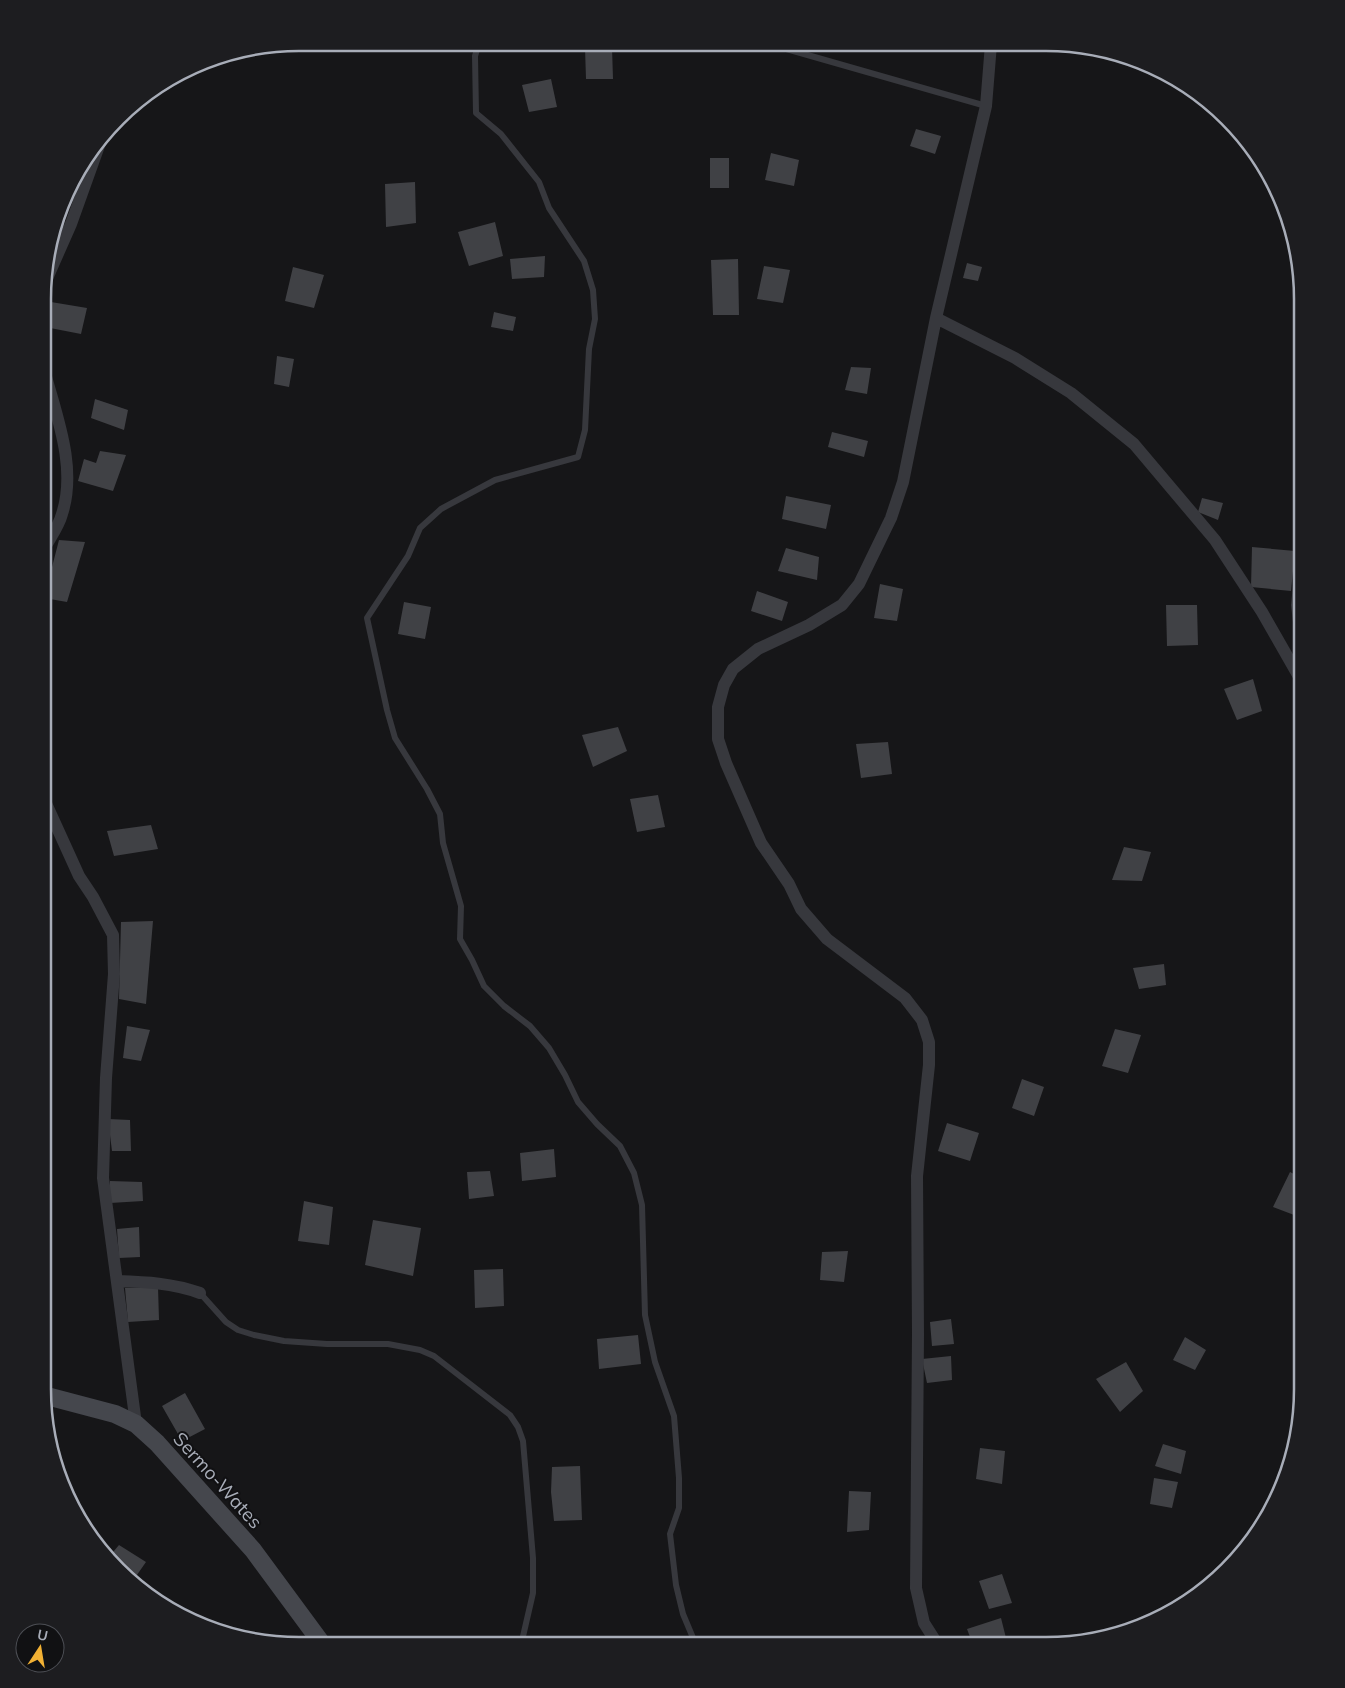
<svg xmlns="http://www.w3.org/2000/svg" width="1345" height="1688" viewBox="0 0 1345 1688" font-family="Mulish,sans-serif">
  <rect width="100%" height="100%" fill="#161618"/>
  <path fill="#404145" d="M612,47l1,32h-27l-1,-31z
    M551,79l6,28 -28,5 -7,-27z
    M916,129l25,7 -6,18 -25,-8z
    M771,153l28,7 -5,26 -29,-6z
    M710,158h19v30h-19z
    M415,182l1,41 -30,4 -1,-43z
    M495,222l8,34 -34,10 -11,-34z
    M545,256l-1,21 -32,2 -2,-20z
    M738,259l1,56h-26l-2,-55z
    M967,263l15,4 -4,14 -15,-3z
    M764,266l26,4 -7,33 -26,-4z
    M293,267l31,8 -10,33 -29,-7z
    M51,302l36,6 -6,26 -36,-7z
    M494,312l22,5 -3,14 -22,-4z
    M277,356l17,3 -5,28 -15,-3z
    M851,367l20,1 -4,26 -22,-4z
    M95,399l33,11 -4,20 -33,-12z
    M832,432l36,9 -4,16 -36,-10z
    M100,451l26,4 -13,36 -35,-10 6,-22 12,4z
    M786,496l45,9 -5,24 -44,-10z
    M1202,498l21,5 -5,17 -20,-8z
    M59,540l26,2 -18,60 -23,-4z
    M1252,547l43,4 -4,40 -40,-4z
    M786,548l33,9 -2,23 -39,-9z
    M880,584l23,5 -6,32 -23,-3z
    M757,591l31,11 -6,19 -31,-10z
    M404,602l27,5 -6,32 -27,-5z
    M1166,605h31l1,40 -31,1z
    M1253,679l9,32 -25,9 -13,-31z
    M618,727l9,24 -34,16 -11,-32z
    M888,742l4,32 -31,4 -5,-34z
    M658,795l7,32 -28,5 -7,-33z
    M151,825l7,24 -44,7 -7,-25z
    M1124,847l27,5 -9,29 -30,-1z
    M153,921l-7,83 -27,-5 2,-77z
    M1164,964l2,21 -27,4 -6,-21z
    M127,1026l23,4 -9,31 -18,-3z
    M1115,1029l26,6 -13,38 -26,-7z
    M1022,1079l22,8 -10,29 -22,-8z
    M108,1119l22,1 1,31h-19z
    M947,1123l32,10 -9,28 -32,-10z
    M554,1149l2,28 -34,4 -2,-28z
    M490,1171l4,25 -25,3 -2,-27z
    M1290,1172l12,6v40l-29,-11z
    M110,1181l32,1 1,19 -33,2z
    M304,1201l29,6 -4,38 -31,-4z
    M373,1220l48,8 -8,48 -48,-11z
    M139,1227l1,30 -21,1 -2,-29z
    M848,1251l-4,31 -24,-2 2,-28z
    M503,1269l1,37 -29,2 -1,-38z
    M158,1287l1,33 -31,2 -3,-34z
    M951,1319l3,25 -22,2 -2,-24z
    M638,1335l3,29 -42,5 -2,-30z
    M1185,1337l21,13 -11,20 -22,-10z
    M951,1356l1,24 -25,3 -5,-24z
    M1126,1362l17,29 -23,21 -24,-33z
    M185,1393l20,36 -23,12 -20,-35z
    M1163,1444l23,7 -5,23 -26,-8z
    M980,1448l25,3 -3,33 -26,-5z
    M580,1466l2,54 -28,1 -3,-29 1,-25z
    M1154,1478l24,4 -6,26 -22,-4z
    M849,1491l22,1 -2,38 -22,2z
    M72,1504l13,10 -5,6 -3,-3z
    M119,1545l27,17 -14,20 -14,-12 -10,-12z
    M1002,1574l10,29 -23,6 -10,-28z
    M1001,1618l6,24 -9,3h-25l-6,-16z"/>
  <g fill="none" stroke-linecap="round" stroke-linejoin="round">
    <path stroke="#37383d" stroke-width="6" d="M479,43l-4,13 1,57 25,21 38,48 10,26 35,53 9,29 2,29 -6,30 -4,81 -7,27 -83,23 -54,29 -21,19 -12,28 -41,62 20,92 8,28 32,51 13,25 3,29 18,63 -1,33 12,21 12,26 20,20 26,20 19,22 16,27 13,27 19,22 23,22 14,27 8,32 3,110 10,47 19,54 5,62v30l-9,26 6,51 7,29 13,31
      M769,44l217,62
      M200,1293l26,29 12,8 16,5 30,6 43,3h61l32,6 14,6 76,59 8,12 5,14 10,117v35l-12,52"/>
    <path stroke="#37383d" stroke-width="12" d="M45,283l26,-59 29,-81
      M936,318l79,40 56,35 63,51 81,96 47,72 40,70
      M44,549c6,-11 15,-23 18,-35 15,-46 -5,-97 -17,-141
      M1302,647l-5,-42 5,-49
      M44,799l35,77 14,21 20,38 1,39 -8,104 -3,100 33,246
      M117,1281c29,1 55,2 83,12
      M938,1645l-14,-22 -8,-35 2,-254 -1,-158 12,-111v-23l-7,-22 -17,-22 -78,-59 -26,-30 -12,-25 -28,-41 -35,-80 -8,-24v-32l6,-22 9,-16 25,-20 51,-24 33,-20 17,-21 32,-66 12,-36 33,-164 50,-212 5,-62"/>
    <path stroke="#45474d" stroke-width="18" d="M43,1395l72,19 21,10 21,19 96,107 70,95"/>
  </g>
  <g text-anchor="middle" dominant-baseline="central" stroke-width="4" stroke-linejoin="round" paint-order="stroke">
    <g font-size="19" fill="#a8adb8" stroke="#111113">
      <text transform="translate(218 1480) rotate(48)">Sermo-Wates</text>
    </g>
  </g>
  <path d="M0 0H1345V1688H0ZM299 51H1046A248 248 0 0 1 1294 299V1389A248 248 0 0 1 1046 1637H299A248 248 0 0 1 51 1389V299A248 248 0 0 1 299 51Z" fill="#1d1d20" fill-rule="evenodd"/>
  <path fill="none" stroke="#a8adb8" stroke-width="2.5" d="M299 51H1046A248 248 0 0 1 1294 299V1389A248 248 0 0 1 1046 1637H299A248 248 0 0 1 51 1389V299A248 248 0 0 1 299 51Z"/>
  <g transform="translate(40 1648) rotate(12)"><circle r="24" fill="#111113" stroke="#4d4f55"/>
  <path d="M0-4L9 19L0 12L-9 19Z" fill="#f2b134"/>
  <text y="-8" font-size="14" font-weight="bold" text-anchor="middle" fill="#a8adb8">U</text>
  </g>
</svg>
